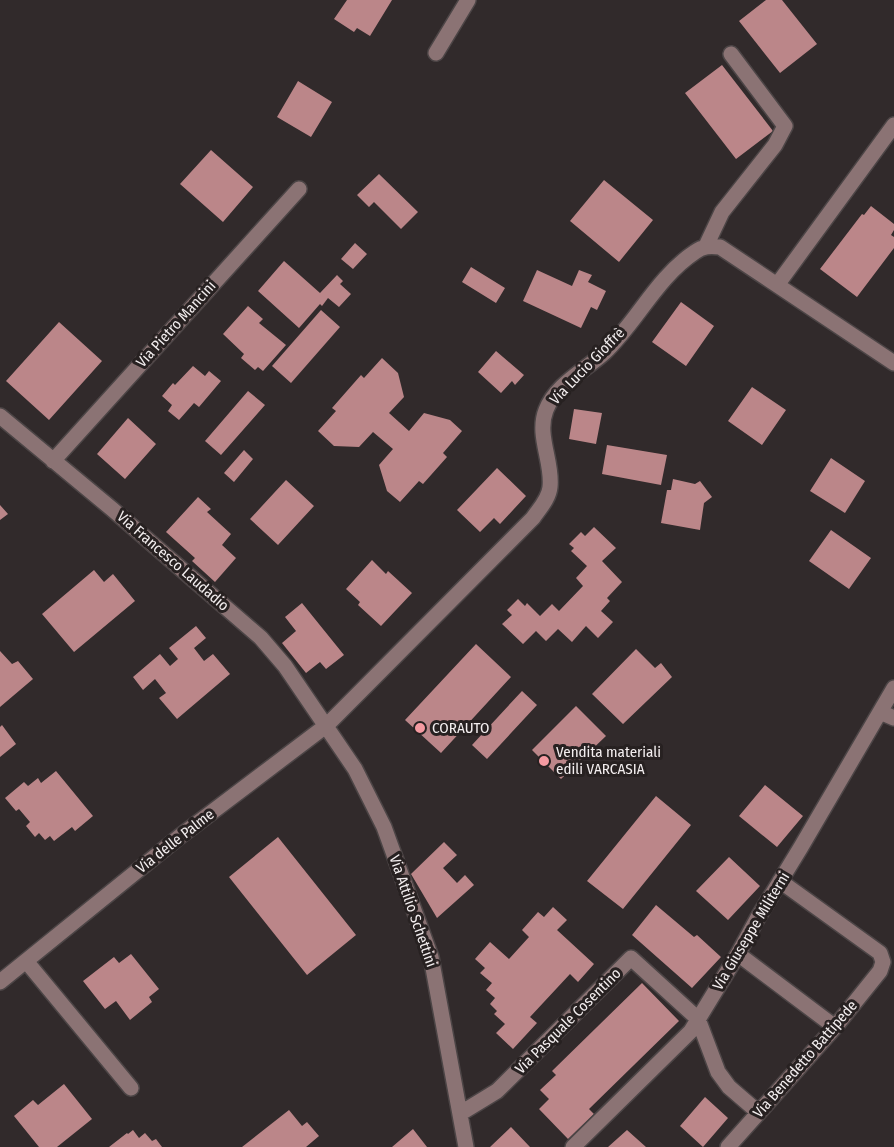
<svg xmlns="http://www.w3.org/2000/svg" width="894" height="1147" viewBox="0 0 894 1147" font-family="'Fira Sans Condensed',sans-serif">
  <rect width="100%" height="100%" fill="#312a2b"/>
  <path fill="#bb8689" d="M347,0h45l-22,36 -13,-8 -3,4 -20,-13z
    M766,0h16l35,44 -37,29 -41,-52z
    M722,65l51,66 -37,28 -51,-66z
    M298,81l34,21 -21,35 -34,-20z
    M211,150l42,37 -30,35 -43,-38z
    M379,174l39,38 -17,17 -27,-27 -5,5 -12,-12z
    M604,180l49,40 -34,42 -49,-41z
    M871,206l23,18v6l-3,5 3,2v11l-37,49 -37,-28 42,-55 2,1z
    M355,243l12,11 -14,15 -12,-10z
    M284,261l36,32 17,-18 6,6 -3,3 11,10 -12,13 -11,-9 -6,8 -2,-2 -21,24 -41,-37z
    M471,267l34,21 -9,15 -34,-21z
    M537,270l35,16 7,-16 13,5 -4,7 18,9 -9,19 -6,-3 -10,21 -58,-27z
    M681,302l33,24 -28,40 -34,-24z
    M248,306l15,13 -4,4 27,22 -23,26 -5,-4 -3,3 -14,-12 3,-4 -21,-20z
    M321,310l19,17 -49,56 -19,-17z
    M59,322l43,39 -53,59 -43,-39z
    M496,351l28,24 -9,10 -3,-4 -11,12 -23,-21z
    M382,358l16,15 6,24 -15,16 20,18 15,-18 26,7 12,11 -19,22 4,4 -24,27 -4,-3 -19,21 -13,-11 -8,-26 14,-16 -20,-17 -14,15 -25,-1 -16,-15 18,-20 -4,-3 29,-33 3,3z
    M193,366l12,10 4,-5 12,10 -22,26 -5,-4 -15,17 -11,-9 4,-6 -10,-9 11,-13 2,2z
    M752,387l34,23 -24,35 -34,-24z
    M248,391l17,14 -44,50 -16,-14z
    M574,409l28,4 -6,31 -27,-5z
    M128,418l28,26 -31,35 -28,-25z
    M607,445l60,10 -6,30 -59,-11z
    M244,450l9,9 -19,23 -10,-9z
    M831,458l34,23 -20,32 -35,-22z
    M497,468l29,28 -26,28 -6,-6 -14,14 -23,-22z
    M673,479l22,5 5,-3 12,16 -8,6 -4,27 -39,-7 6,-33h4z
    M286,480l28,26 -36,39 -28,-26z
    M198,497l13,12 -4,3 24,22 -9,11 14,13 -21,24 -23,-21 3,-3 -29,-26z
    M0,505l8,9 -8,6z
    M594,527l22,21 -14,13 20,21 -15,16 3,3 -9,10 12,11 -15,16 -12,-12 -14,16 -14,-13 -12,12 -10,-10 -13,13 -21,-20 10,-9 -5,-5 11,-11 7,7 2,-3 13,13 12,-12 7,7 24,-25 -7,-8 11,-12 -16,-15 3,-3 -5,-4 12,-12 4,4z
    M831,530l40,28 -22,31 -40,-28z
    M372,560l14,14 2,-3 24,22 -31,33 -23,-21 2,-3 -14,-13z
    M94,570l10,12 9,-8 22,27 -61,51 -32,-38z
    M302,603l42,52 -18,14 -6,-7 -14,11 -24,-30 14,-12 -11,-14z
    M196,626l10,12 -12,10 10,13 9,-7 17,20 -53,45 -18,-21 7,-5 -11,-14 -12,11 -10,-13 27,-23 10,12 8,-7 -9,-11z
    M476,644l35,33 -70,76 -36,-33z
    M636,649l19,19 6,-5 11,14 -49,47 -31,-30z
    M0,651l12,13 6,-3 15,18 -33,28z
    M522,691l15,14 -50,54 -15,-14z
    M576,706l30,30 -45,43 -29,-29z
    M2,725l14,19 -16,13v-30z
    M56,771l37,45 -18,15 -3,-4 -18,14 -4,-5 -5,4 -6,-7 -4,4 -9,-11 4,-4 -11,-13 -3,2 -11,-13 19,-16 4,4 10,-8 3,5z
    M765,785l38,31 -26,31 -38,-31z
    M656,796l35,29 -68,84 -36,-28z
    M278,837l78,98 -49,40 -78,-98z
    M444,842l13,13 -14,13 14,15 8,-8 9,10 -37,33 -26,-44z
    M729,857l31,29 -32,34 -32,-29z
    M656,905l38,32 3,-2 24,22 -29,31 -60,-53z
    M553,907l14,13 -10,10 37,34 -16,18 -8,-8 -40,43 7,6 -24,26 -17,-16 9,-9 -11,-10 3,-3 -7,-7 5,-6 -9,-8 6,-7 -12,-10 5,-5 -10,-9 15,-17 19,17 20,-22 -7,-7 16,-18 6,5z
    M131,954l28,35 -10,8 3,5 -22,18 -14,-19 -11,8 -22,-28 31,-24 5,6z
    M642,983l37,38 -90,88 5,5 -26,25 -29,-30 10,-10 -9,-9 16,-15 -4,-4z
    M64,1084l28,35 -35,28h-18l-25,-31 19,-16 5,5z
    M705,1097l23,21 -25,29 -23,-21z
    M289,1110l13,16 5,-4 12,14 -13,11h-64z
    M511,1127l19,20h-40z
    M413,1129l14,18h-35z
    M133,1130l6,8 6,-5 7,8 4,-2 6,8h-53l18,-14 1,1z
    M627,1130l19,17h-38z"/>
  <g fill="none" stroke-linecap="round" stroke-linejoin="round">
    <defs>
      <path id="minor" d="M436,53l32,-53
        M706,246l16,-34 53,-67 10,-19 -54,-72
        M777,285l117,-160
        M0,416l112,93 149,129 24,28 70,103 29,58 47,130 35,190
        M53,461l246,-272
        M880,712l14,6
        M738,954l97,73
        M26,961l105,127
        M0,982l179,-145 148,-112 206,-207c6,-9 16,-19 17,-31 3,-25 -14,-52 -4,-77 10,-26 38,-39 58,-57 33,-31 52,-75 91,-101 8,-6 15,-6 25,-5l174,116
        M461,1113l36,-22 134,-133 67,61 20,53 11,15 29,25
        M573,1147l118,-116 47,-77 19,-35 44,-72 93,-159
        M728,1147l107,-120 45,-56 3,-9 -3,-9 -100,-72"/>
    </defs>
    <use href="#minor" stroke="#4c4546" stroke-width="18"/>
    <use href="#minor" stroke="#8b7374" stroke-width="15"/>
  </g>
  <g fill="#f49aa1" stroke="#272121" stroke-width="2">
    <circle cx="420" cy="728" r="6"/>
    <circle cx="544" cy="761" r="6"/>
  </g>
  <g text-anchor="middle" dominant-baseline="central" stroke-width="6" stroke-linejoin="round" paint-order="stroke">
    <g font-size="15" fill="#f3eeef" stroke="#272121">
      <text transform="translate(176 324) rotate(-48)">Via Pietro Mancini</text>
      <text transform="translate(587 366) rotate(-46)">Via Lucio Gioffrè</text>
      <text transform="translate(173 561) rotate(41)">Via Francesco Laudadio</text>
      <text transform="translate(175 841) rotate(-38)">Via delle Palme</text>
      <text transform="translate(413 911) rotate(71)">Via Attilio Schettini</text>
      <text transform="translate(751 931) rotate(-59)">Via Giuseppe Militerni</text>
      <text transform="translate(568 1021) rotate(-45)">Via Pasquale Cosentino</text>
      <text transform="translate(805 1059) rotate(-49)">Via Benedetto Battipede</text>
    </g>
    <g font-size="15" fill="#f3eeef" stroke="#272121" text-anchor="start">
      <text x="432" y="728">CORAUTO</text>
      <text x="556" y="752">Vendita materiali<tspan x="556" dy="17">edili VARCASIA</tspan></text>
    </g>
  </g>
</svg>
